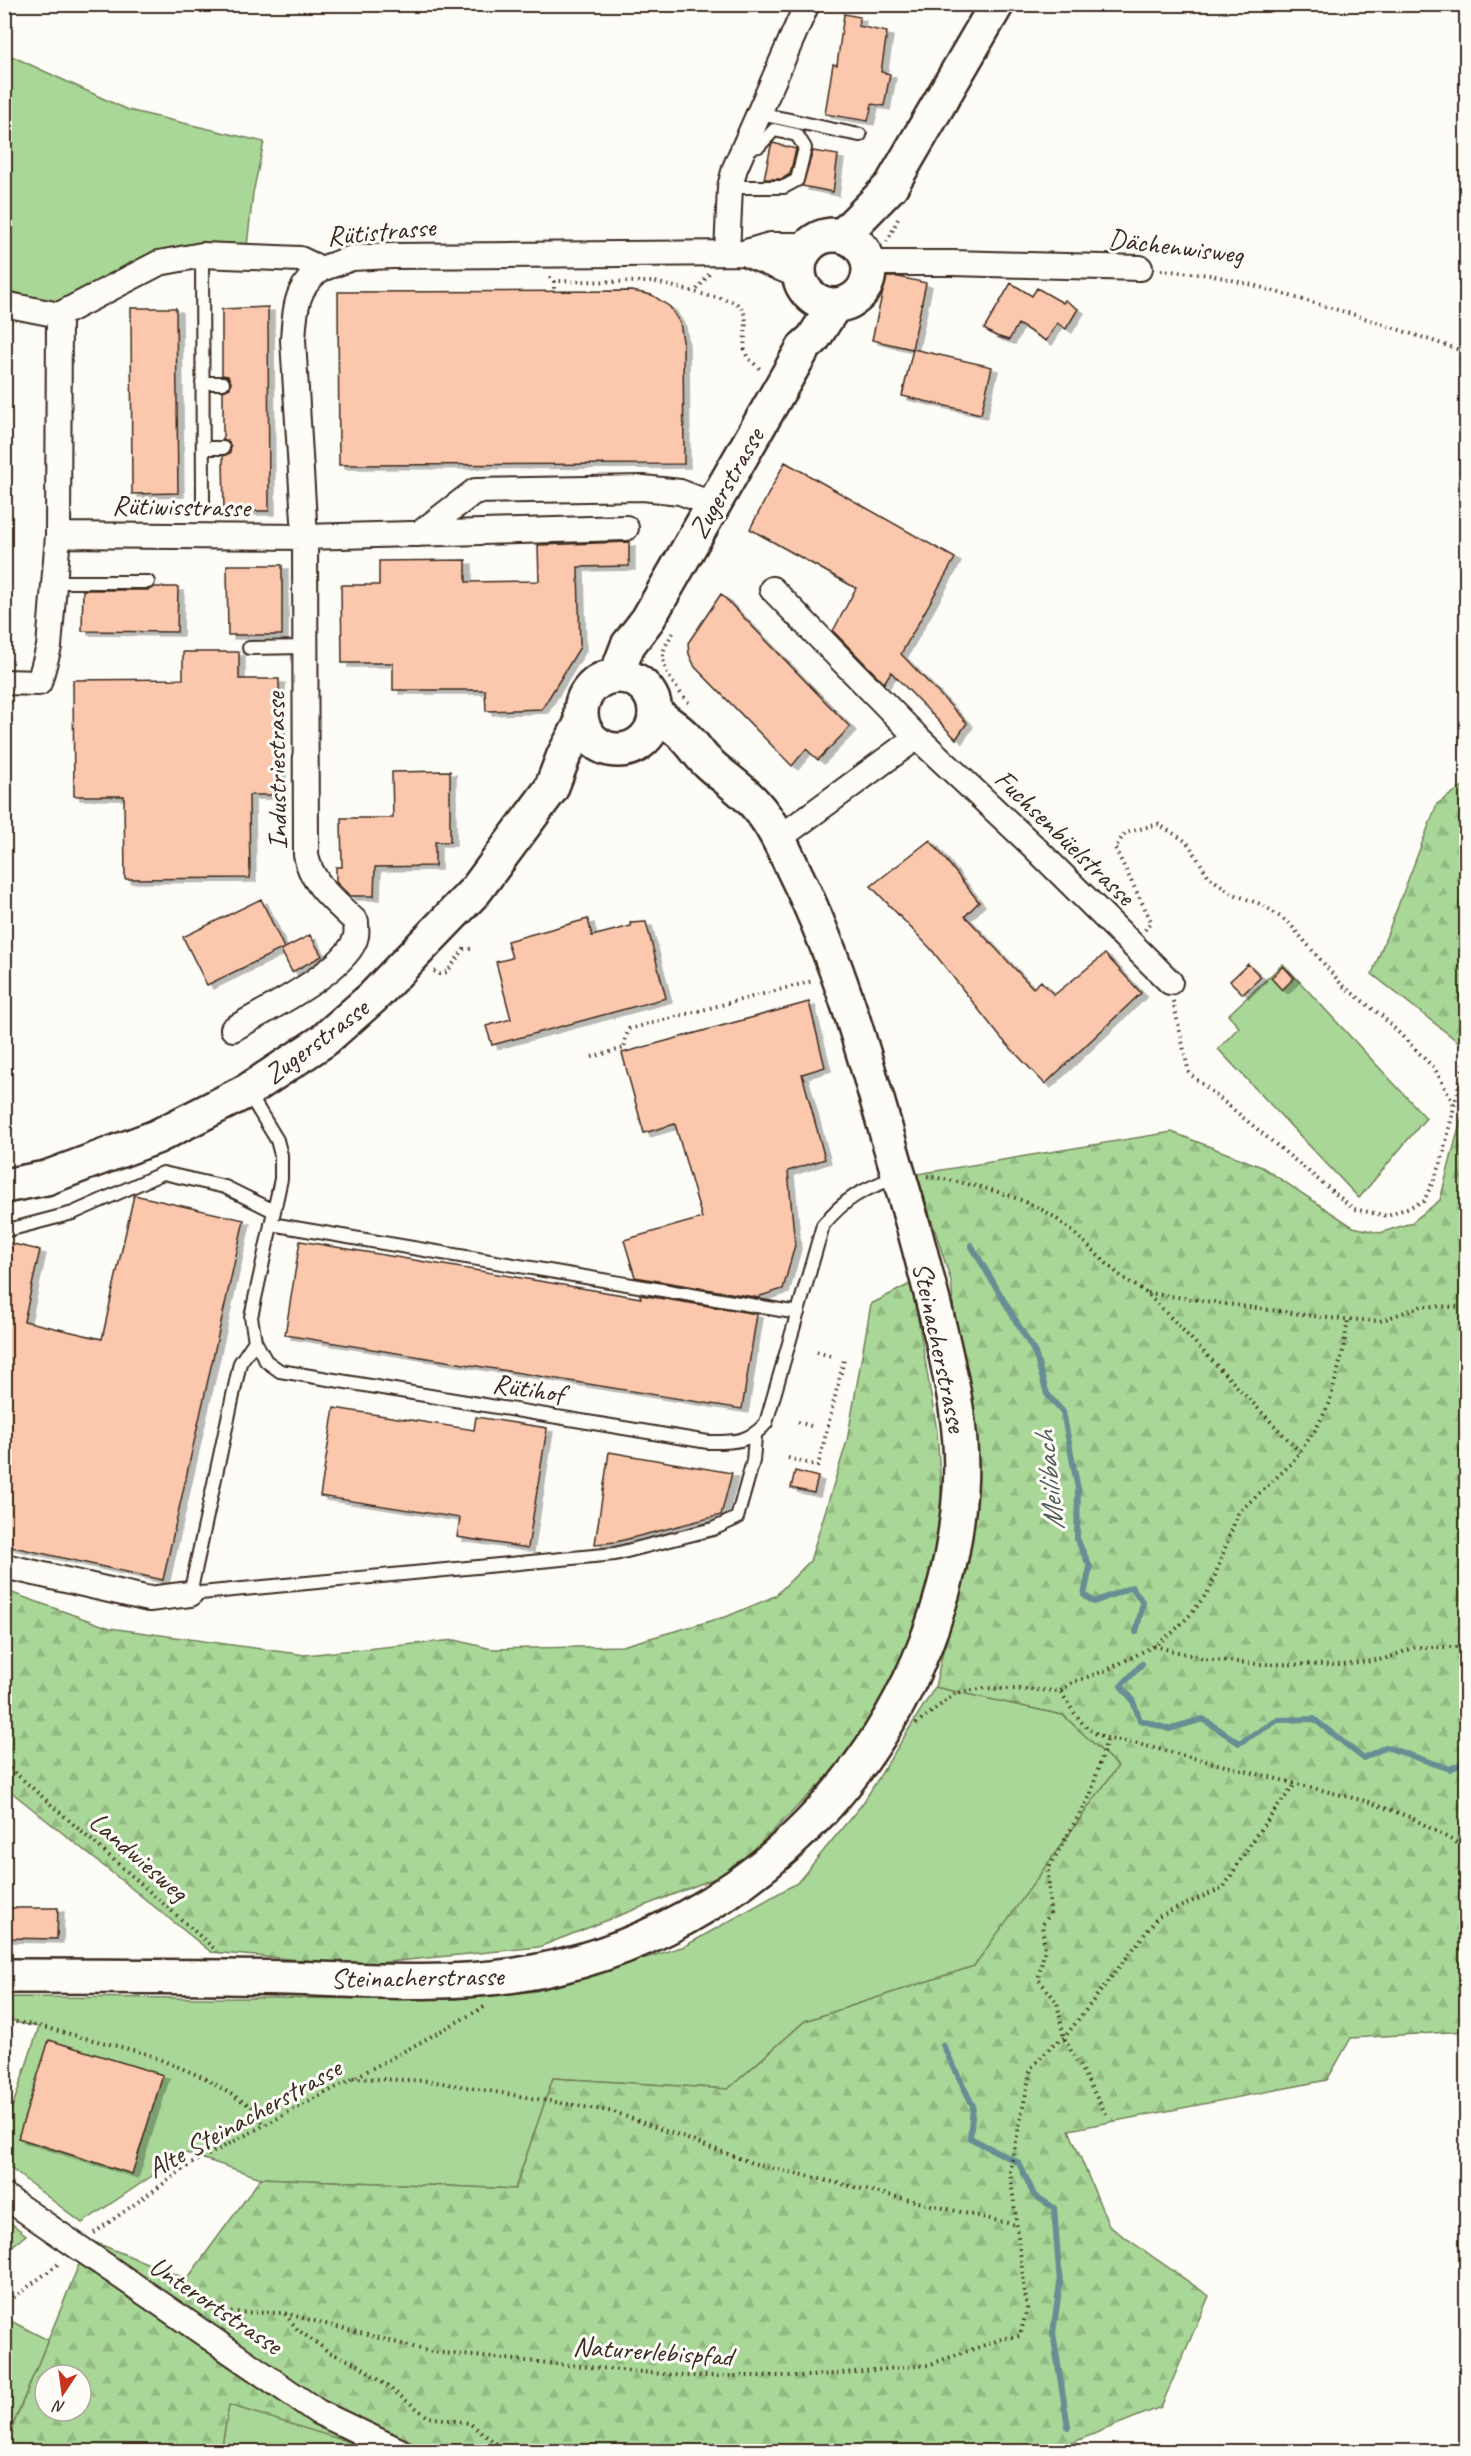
<svg xmlns="http://www.w3.org/2000/svg" width="1471" height="2456" viewBox="0 0 1471 2456" font-family="Caveat,sans-serif">
  <defs>
    <pattern id="forest-firs" width="22" height="20" patternUnits="userSpaceOnUse" patternTransform="scale(1.5)"><rect width="22" height="20" fill="#a8d797"/><path d="M5 1l3.5 6h-7zM16 11l3.5 6h-7z" fill="#92b982"/></pattern>
    <filter id="shadow"><feDropShadow dx="6" dy="4" stdDeviation="0" flood-color="#0004"/></filter>
  </defs>
  <rect width="100%" height="100%" fill="#fdfcf7"/>
  <filter id="ink" filterUnits="userSpaceOnUse"><feTurbulence type="fractalNoise" baseFrequency=".0167" numOctaves="2"/><feDisplacementMap in="SourceGraphic" scale="12" xChannelSelector="R" yChannelSelector="G"/><feConvolveMatrix kernelMatrix="1 2 1 2 8 2 1 2 1" color-interpolation-filters="sRGB"/></filter>
  <g filter="url(#ink)">
    <path fill="#a8d797" stroke="#72805a" stroke-width="1.5" d="M5,53l123,57 136,32 -11,51 -6,53 -45,9 -143,60 -54,-11z
      M1283,964l143,154 -67,80 -141,-149 21,-22 -11,-12z
      M935,1687l128,28 55,51 -144,201 -169,54 -77,68 -175,-11 -38,111 -254,-11 -75,-25 -104,70 -77,-59v-48l4,1 30,-90 -20,-4 -14,-6 -1,-20 452,2 80,-8 149,-45 112,-63 66,-80z
      M5,2218l21,17 -21,17z
      M5,2318l43,22 -43,105z
      M229,2404l149,47 -157,1z"/>
    <path fill="url(#forest-firs)" stroke="#72805a" stroke-width="1.5" fill-rule="evenodd" d="M1466,784v264l-94,-74 65,-170z
      M1466,1100v931l-115,7 -24,42 -258,50 40,96 100,70 -48,111 -112,45 -671,-1 -149,-46 -8,46 -216,1v-7l84,-205 98,39 74,-101 254,11 38,-111 175,11 77,-68 169,-55 144,-200 -55,-51 -128,-28 27,-121 2,-136 -13,-149 -34,-107 255,-42 90,35 91,60 27,6 31,-10 29,-23zM45,2375h36v36h-36z
      M912,1283l25,148 9,133 -71,165 -142,142 -194,76 -182,18 -146,-13 -206,-165 -1,-197 106,38 195,27 150,-15 37,9 130,-3 106,-30 47,-20 35,-35 37,-120 24,-137z"/>
    <g fill="none" stroke-linecap="round" stroke-linejoin="round">
      <path stroke="#668e94" stroke-width="6" d="M971,1245l64,108 12,41 16,18 15,77 -1,50 13,28 -6,28 10,7 38,-15 11,16 -7,29
        M1142,1664l-21,22 11,13 8,21 29,9 34,-10 36,24 39,-23 36,-1 49,39 23,-11 64,22 16,-7
        M943,2045l30,61 -3,32 49,25 15,32 20,13 6,75 -7,50 15,94"/>
    </g>
    <path fill="#fcc8ad" stroke="#3b2a1e" stroke-width="1.5" filter="url(#shadow)" d="M844,14l16,3 -2,9 29,6 -6,40 9,2 -6,32 -12,-2 -4,17 -43,-7 8,-50 4,1z
      M773,143l23,6 -6,25 -8,5h-18l7,-33z
      M813,151l25,4 -5,37 -31,-6z
      M886,277h13l27,6 -14,66 -40,-9z
      M1011,283l21,13 5,-8 26,15 2,-3 13,9 -12,20 -9,-6 -11,18 -28,-17 -9,16 -13,-4 -12,-7z
      M632,291l20,4 18,12 10,16 3,18 1,123 -345,1 -1,-173z
      M268,307l1,204h-45l-1,-55 7,-3 1,-6 -3,-6 -5,-1v-49l7,-3 1,-6 -3,-6 -6,-1v-66z
      M131,308h45l2,185 -46,1z
      M913,349l79,18 -11,47 -79,-18z
      M785,462l170,96 -54,96 66,69 -11,16 -65,-67 -7,11 -51,-52 23,-43 -106,-59z
      M629,542v24l-51,1 2,80 -38,62 -56,2 -1,-21h-92v-27h-51l-1,-78h38v-24l87,-1v22l73,-1 -1,-36z
      M227,565h55v70h-54z
      M154,587h24l-1,45 -95,-1 1,-41h65z
      M721,594l129,133 -32,33 -12,-11 -14,17 -97,-99 -6,-13 -1,-11z
      M183,652h56v27h40l1,116h-31l1,83 -125,1 -1,-83h-50l-1,-116 110,-1z
      M450,771v71h-15v24l-60,1 -1,29h-24l-14,-14v-15h6l-1,-49h52l-1,-46z
      M930,840l49,62 -14,14 68,72 8,-7 13,14 51,-41 36,39 -96,91 -44,-46 -70,-89 -60,-63z
      M261,899l23,49 -77,37 -24,-48z
      M588,919l4,17 39,-10 -1,-3 16,-1 20,76 -174,47 -6,-19 25,-7 -15,-57 16,-4 -5,-17z
      M310,935l12,21 -30,16 -11,-22z
      M1248,964l13,13 -18,17 -13,-13z
      M1283,966l11,12 -12,12 -11,-12z
      M809,1002l16,65 -23,7 23,85 -37,12 7,74 -12,44 -23,7v2l-125,-21 -11,-37 78,-22 -27,-94 -31,9 -22,-80z
      M134,1195l110,25 -81,360 -159,-35v-303l36,8 -16,71 78,18z
      M300,1241l341,57 -1,-3 117,19 -15,95 -457,-74z
      M334,1408l140,22 2,-13 71,11 -19,120 -71,-11 3,-19 -140,-22z
      M609,1452l123,21 -11,42 -105,27 -21,2z
      M795,1471l23,6 -4,16 -23,-5z
      M4,1908h54l-1,31 -53,-1z
      M49,2040l114,35 -31,99 -114,-36z"/>
    <g fill="none" stroke-linecap="round" stroke-linejoin="round">
      <defs>
        <path id="lane" d="M759,114c34,6 67,15 101,21
          M730,187h54l13,-7 8,-32 -8,-13 -23,-5 -15,16 -15,3
          M202,255l1,246
          M202,383h21
          M203,448h20
          M54,582h94
          M249,648l56,-1
          M247,1091l30,49 4,15v24l-30,138 4,24 11,20 14,10 428,71c25,0 41,1 58,-19l57,-198c24,-29 40,-35 75,-49
          M271,1224l527,89
          M4,1231l69,-18 90,-40 62,14 49,24
          M255,1341l-15,22 -50,231 425,-40 98,-25 24,-11 16,-57 2,-25"/>
        <path id="street" d="M727,253l3,-66 5,-19 72,-164
          M743,253l56,23
          M869,266l14,-3h68l189,5
          M4,304l55,11 100,-52 43,-8 98,4 21,10 31,-11 40,-2 351,-3 27,-8h38
          M419,534l56,-43 168,-3 37,4 34,13
          M58,535l247,2 321,-9
          M772,589l145,148
          M4,682l35,1 10,-36 9,-112 1,-220
          M778,839l139,-102 116,109 137,136
          M233,1029c29,-17 116,-59 123,-93 1,-4 0,-10 0,-14 -20,-20 -45,-38 -50,-67l-1,-318 -12,-197c2,-30 2,-52 28,-71
          M4,1566l145,33 41,-5
          M4,2196l314,216 84,40"/>
        <path id="secondary" d="M799 270a35 35 0 1 1 70 0a35 35 0 1 1-70 0Z
          M843,235l48,-49 106,-182
          M616,676l12,-31 20,-26 156,-272 9,-8 22,-34
          M581 713a37 37 0 1 1 74 0a37 37 0 1 1-74 0Z
          M4,1186l42,-8 110,-41 91,-46 76,-50 50,-44 103,-107 75,-101 13,-34 18,-33
          M4,1976c95,0 189,0 283,2 76,2 153,8 229,-3 242,-37 428,-242 444,-486 4,-53 -7,-104 -19,-155 -13,-54 -27,-108 -43,-161 -29,-101 -55,-202 -101,-296 -12,-25 -23,-52 -42,-73 -13,-15 -32,-27 -47,-41 -8,-7 -13,-16 -20,-23 -9,-11 -22,-18 -33,-27"/>
      </defs>
      <use href="#lane" stroke="#3b2a1e" stroke-width="16"/>
      <use href="#street" stroke="#3b2a1e" stroke-width="28"/>
      <use href="#secondary" stroke="#3b2a1e" stroke-width="38"/>
      <path stroke="#3b2a1e" stroke-width="4" stroke-dasharray="1.5 4.5" stroke-linecap="butt" d="M887,242l11,-23
        M1161,270l50,5 45,11 99,29 111,37
        M709,274l-14,18c11,4 34,7 41,11 17,13 6,32 9,48 2,8 10,13 15,18
        M549,277l5,4 101,1 40,10
        M554,281v10
        M861,312l13,-10 7,-17
        M673,633c-4,7 -10,15 -10,23 0,16 15,35 26,47
        M1145,930l6,-9 -36,-73 10,-15 33,-9 29,18 22,35 24,17 30,11 26,18 53,62 40,31 53,53 19,36
        M434,971l6,3 7,-2 17,-23h8
        M1173,1001l16,72 165,136 34,7 36,-15 17,-37 25,-110
        M592,1057l33,-9 -1,-6 5,-13 184,-48
        M927,1176c40,7 93,18 127,41 23,16 41,37 62,55 9,8 21,14 31,21l153,159
        M1148,1293l180,25 52,3 42,-15 44,1
        M817,1352l16,5
        M798,1422l16,5
        M788,1458l30,8 26,-106
        M1154,1646l51,13 53,5 86,1 40,-6 32,-12h47
        M1061,1692c22,36 29,46 73,51l235,59 43,16 54,30
        M916,1724l40,-31 29,-5 76,3 12,-9 34,-12 47,-24 18,-13 20,-20 18,-24 28,-76 53,-49 25,-35 13,-25 14,-53 5,-31
        M4,1766l9,5 204,180
        M4,2020l35,6 105,27 61,25 47,29 12,18
        M353,2078l77,3 184,31 138,51 264,62
        M1106,2114l-42,-76 -7,-36 -19,-23 7,-30 -3,-24 8,-11 -2,-45 42,-73 17,-56
        M94,2233l97,-69 210,-111 85,-47
        M4,2305l57,-43
        M213,2312l71,1 148,39 252,24h127l117,-11 77,-27 15,-2 7,-28 -17,-137 21,-103 23,-24 10,-6 94,-121 66,-30 30,-49 42,-55
        M285,2314l13,16 31,22 30,13 69,52 41,6 28,21 17,8"/>
      <use href="#lane" stroke="#fdfcf7" stroke-width="12"/>
      <use href="#street" stroke="#fdfcf7" stroke-width="24"/>
      <use href="#secondary" stroke="#fdfcf7" stroke-width="33"/>
    </g>
  </g>
  <g text-anchor="middle" dominant-baseline="central" stroke-width="6" stroke-linejoin="round" paint-order="stroke">
    <g font-size="28" fill="#3b2a1e" stroke="#fdfcf7">
      <text transform="translate(381 231) rotate(-5)">Rütistrasse</text>
      <text transform="translate(1176 246) rotate(7)">Dächenwisweg</text>
      <text transform="translate(726 483) rotate(-60)">Zugerstrasse</text>
      <text transform="translate(181 506) rotate(1)">Rütiwisstrasse</text>
      <text transform="translate(276 771) rotate(-91)">Industriestrasse</text>
      <text transform="translate(1065 837) rotate(44)">Fuchsenbüelstrasse</text>
      <text transform="translate(316 1041) rotate(-37)">Zugerstrasse</text>
      <text transform="translate(940 1347) rotate(78)">Steinacherstrasse</text>
      <text transform="translate(528 1388) rotate(9)">Rütihof</text>
      <text transform="translate(139 1856) rotate(41)">Landwiesweg</text>
      <text transform="translate(417 1977) rotate(-1)">Steinacherstrasse</text>
      <text transform="translate(244 2118) rotate(-29)">Alte Steinacherstrasse</text>
      <text transform="translate(216 2305) rotate(34)">Unterortstrasse</text>
      <text transform="translate(653 2351) rotate(4)">Naturerlebispfad</text>
    </g>
    <g font-size="30" font-style="italic" fill="#515c59" stroke="#fdfcf7">
      <text transform="translate(1049 1481) rotate(-96)">Meilibach</text>
    </g>
  </g>
  <rect width="1471" height="2456" fill="none" stroke="#fdfcf7" stroke-width="24"/>
  <rect x="12" y="12" width="1447" height="2432" fill="none" stroke="#3b2a1e" stroke-width="2" filter="url(#ink)"/>
  <g transform="translate(63 2393) rotate(193)"><circle r="28" fill="#fdfcf7" stroke="#afa8a0" stroke-width="1.5"/>
  <path d="M0-4.5L10 22L0 15L-10 22Z" fill="#c8321e"/>
  <text y="-9" font-size="16" font-weight="bold" text-anchor="middle" fill="#3b2a1e">N</text>
  </g>
</svg>
